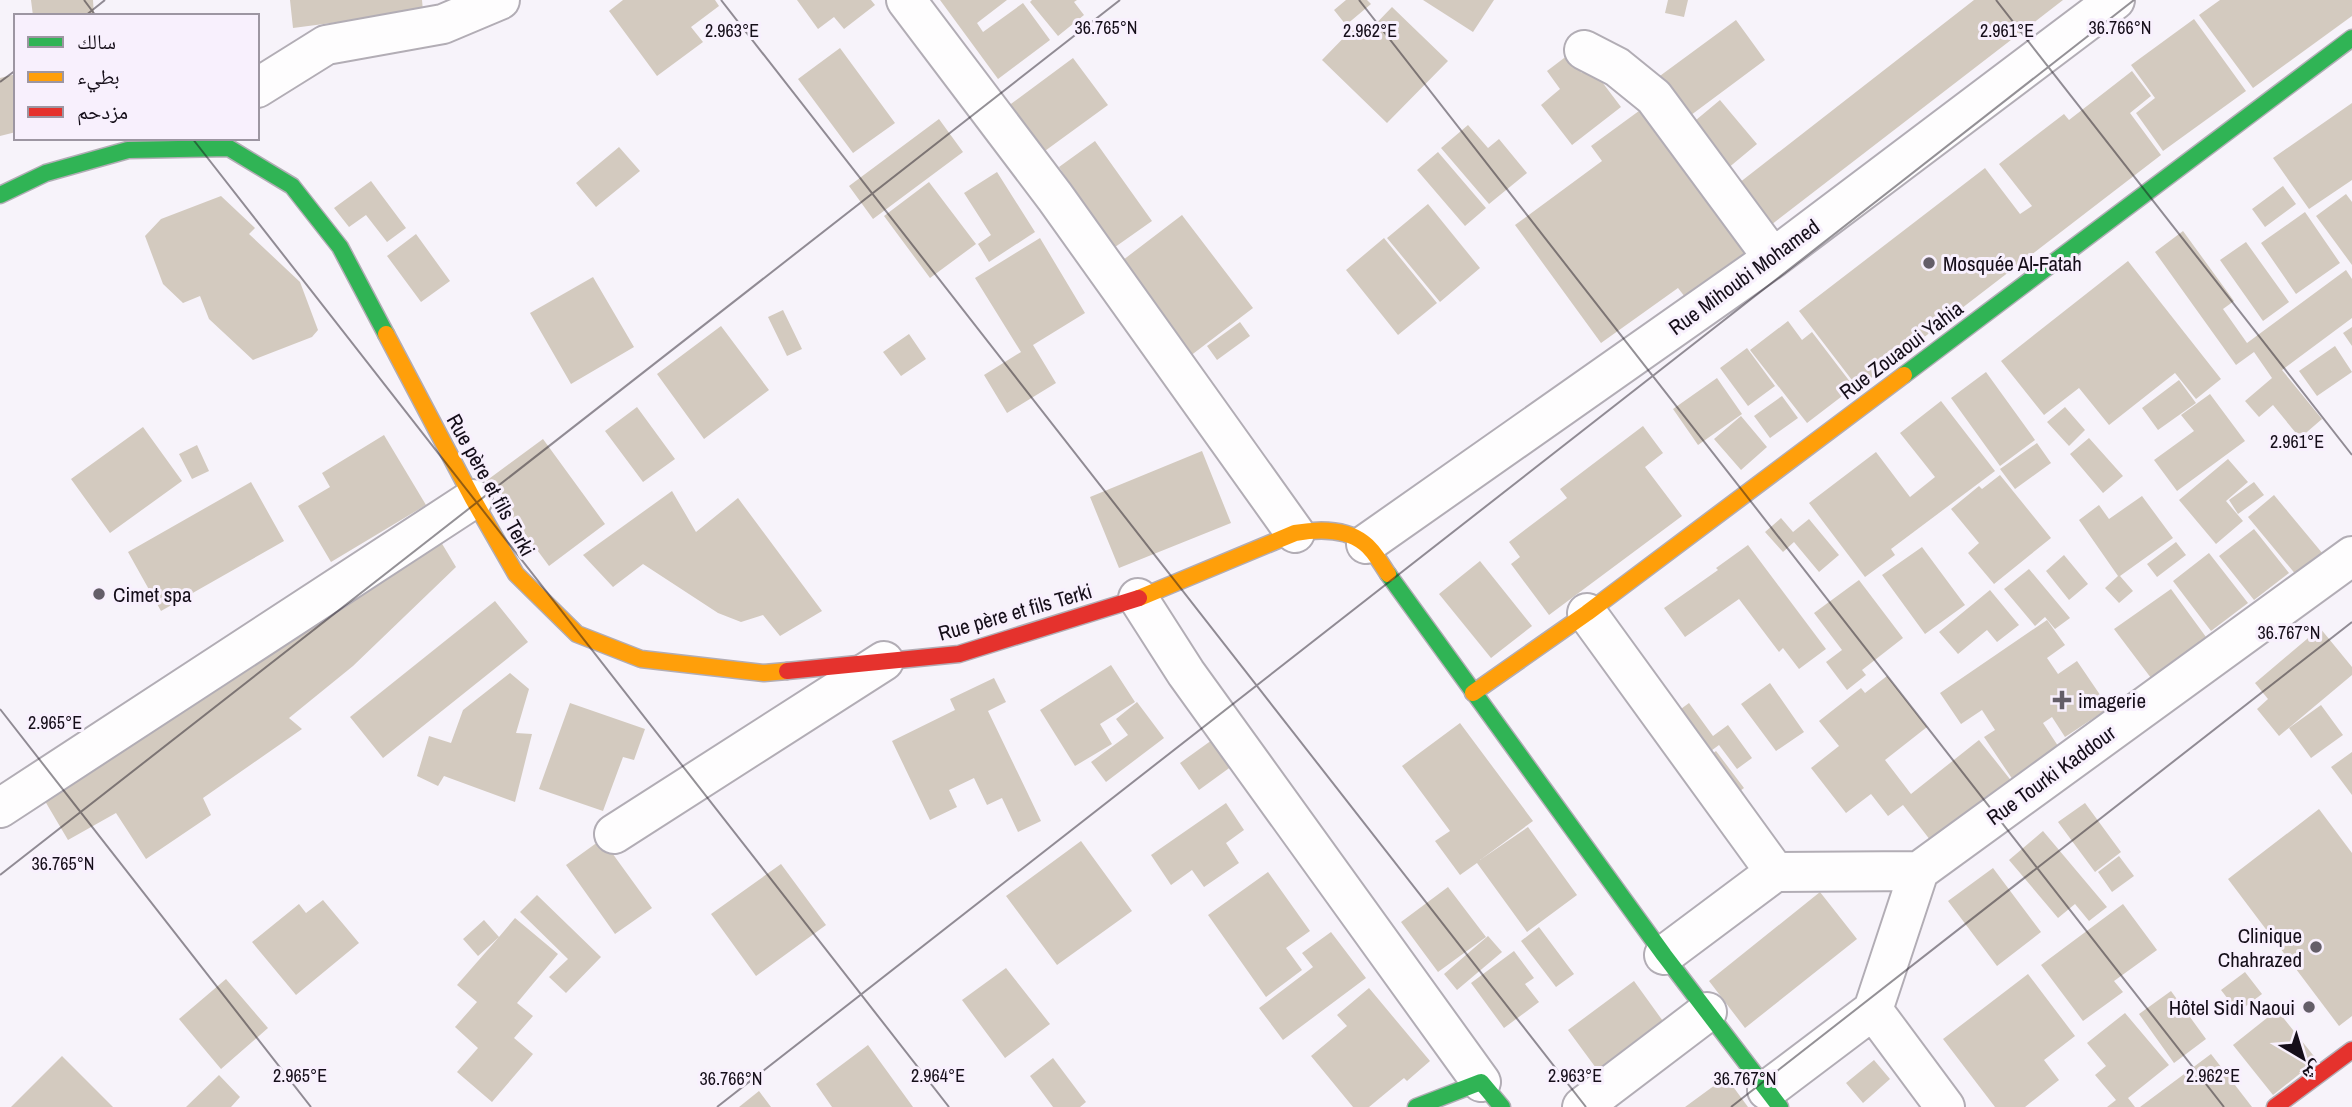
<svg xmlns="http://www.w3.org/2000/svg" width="2352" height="1107" viewBox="0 0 2352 1107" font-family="'Archivo Narrow','Noto Naskh Arabic',sans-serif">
  <rect width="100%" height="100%" fill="#f7f3fa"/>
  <path fill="#d3cabf" d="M31,0h62l1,16h-61z
    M290,0h132l1,11 -130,17z
    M623,0h92l4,6 -28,21 12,15 -46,34 -48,-65z
    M797,0h74l4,5 -31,24 -10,-12 -16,12z
    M940,0h67l-30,23 6,9 40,-29 27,37 -52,39z
    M1032,0h45l-3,2 10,13 -26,21 -28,-34z
    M1346,0h21l4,4 -25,21 -12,-15z
    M1423,0h71l-21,32z
    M1668,0h20l-4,17 -19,-4z
    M1974,0h89l-292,225 -32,-42z
    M2220,0h132v16l-99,72 -54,-73z
    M1392,7l56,54 -61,62 -65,-63 36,-37 10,9z
    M2194,19l52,72 -83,60 -27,-38 19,-15 -24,-33z
    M1736,20l29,40 -82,61 -30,-40z
    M840,48l55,75 -42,30 -55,-74z
    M1568,55l14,18 8,-7 31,41 -49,38 -31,-40 19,-16 -13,-18z
    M1073,58l35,47 -70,51 -34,-47z
    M2132,71l19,25 -21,17 31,42 -303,233 -59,-77 186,-143 35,46 12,-8 -33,-42 65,-50 5,6z
    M16,74v58l-16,4v-58z
    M1720,100l37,44 -30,25 -37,-44z
    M2352,103v77l-43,29 -36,-51z
    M1643,108l104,143 -62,46 -7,-9 -77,55 -86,-118 87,-64 -11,-15z
    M939,119l24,33 -90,67 -24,-33z
    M1468,125l20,23 11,-9 28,34 -38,31 -48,-56z
    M1095,141l57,80 -44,31 -53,-52 18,-12 -14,-21z
    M619,147l21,24 -44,36 -20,-24z
    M1438,152l48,56 -21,18 -48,-56z
    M997,172l38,60 -46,30 -11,-18 13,-9 -27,-42z
    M371,181l35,47 -19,14 -21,-27 -17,12 -15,-19z
    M929,182l47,62 -46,34 -46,-62z
    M2283,186l13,18 -31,23 -13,-18z
    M2346,194l6,8v63l-36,-49z
    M221,196l34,32 -6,6 51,48 18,48 -6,7 -59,23 -44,-41 -9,-23 -17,7 -20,-19 -18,-48 16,-17z
    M1428,204l52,64 -40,34 -53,-64z
    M2305,212l35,51 -44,31 -35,-51z
    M1182,215l71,93 -72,55 -71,-93z
    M2183,231l51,70 -11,8 24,34 99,-73 6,9v39l-70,52 40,49 -22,19 -27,-33 -14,12 -14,-16 27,-23 -18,-26 -18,13 -81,-113z
    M416,234l34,47 -29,21 -34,-46z
    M1040,238l45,75 -52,32 23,38 -49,30 -23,-38 37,-23 -46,-74z
    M1384,238l53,65 -39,32 -52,-65z
    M2246,242l43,60 -26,19 -43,-61z
    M2128,261l93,118 -25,20 -21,-26 -66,52 -30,-37 -35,27 -43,-54z
    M593,277l41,70 -63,37 -41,-71z
    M783,310l19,39 -15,7 -19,-39z
    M1788,321l14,19 10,-8 42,55 -47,36 -57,-73z
    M1240,322l10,14 -33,24 -10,-14z
    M721,326l48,64 -65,49 -47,-65z
    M2352,327v19l-9,-13z
    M909,334l17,25 -25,17 -18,-24z
    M2335,346l17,26 -35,24 -18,-25z
    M1747,348l28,38 -27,20 -28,-38z
    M1986,372l49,68 -35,26 -49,-68z
    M1717,378l25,36 -44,31 -25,-36z
    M2179,380l17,23 -38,27 -16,-22z
    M2210,394l35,47 -68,50 -23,-31 40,-29 -13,-16z
    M1782,396l16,22 -28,20 -16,-22z
    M1941,401l54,70 -104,78 4,6 -30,22 -56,-74 67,-51 34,45 25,-20 -35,-44z
    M637,407l38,52 -32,23 -38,-51z
    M2065,407l20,23 -16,16 -22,-24z
    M1741,416l26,31 -26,23 -27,-31z
    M1643,426l20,27 -18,14 37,49 -133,99 -38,-51 9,-7 -11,-15 58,-44 -7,-9z
    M143,427l39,54 -72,52 -39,-54z
    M384,435l42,70 -95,57 -33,-56 32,-19 -8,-14z
    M2089,438l34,38 -20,17 -33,-39z
    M543,439l62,85 -56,42 -63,-85z
    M2037,443l14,20 -36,26 -15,-20z
    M197,445l12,26 -17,8 -13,-25z
    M1202,451l29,72 -112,45 -29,-71z
    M2228,459l20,23 -22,19 17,20 -27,23 -37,-44z
    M2000,475l51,63 -57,46 -26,-31 11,-10 -28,-34 28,-23 3,3z
    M251,482l33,59 -123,70 -33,-59z
    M2254,482l10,13 -26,19 -9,-14z
    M672,491l24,41 42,-34 84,113 -42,25 -17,-21 -22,7 -23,-9 -75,-49 -30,23 -30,-32z
    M2274,495l49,59 -26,22 -49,-59z
    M2142,496l31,42 -53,38 13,15 -14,12 -14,-15 13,-12 -39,-56 20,-15 10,14z
    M1781,518l12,14 16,-13 30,36 -20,17 -25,-30 -11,10 -18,-20z
    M2254,529l35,44 -35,27 -35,-44z
    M438,537l18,30 -103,99 -64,52 13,11 -99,69 8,17 -65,44 -30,-46 -48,27 -26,-44z
    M2176,542l10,13 -29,22 -10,-13z
    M1748,545l78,104 -27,20 -16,-21 -4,4 -40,-53 -54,38 -21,-29 54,-38 -2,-2z
    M1922,547l43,58 -40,29 -43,-59z
    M2209,553l39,50 -37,28 -38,-50z
    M2064,555l24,29 -19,16 -23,-29z
    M1480,561l52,65 -41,32 -52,-64z
    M2029,569l41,49 -15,11 -10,-12 -10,9 -31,-37z
    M1859,580l44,58 -41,32 4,5 -19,15 -21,-28 16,-12 -28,-37z
    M2171,589l35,48 -55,41 -37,-49z
    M1990,590l29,35 -22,17 -10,-12 -29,24 -19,-22z
    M495,601l33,41 -145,116 -33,-41z
    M2047,620l18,25 -18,13 11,16 19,-13 32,47 -44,29 -13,-20 -9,6 17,26 -47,31 -29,-43 11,-7 -13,-20 -21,14 -21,-31z
    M2320,628l32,39v8l-73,61 -22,-27 11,-10 -13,-16z
    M1111,665l24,37 -35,22 12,20 -37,22 -35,-56z
    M510,673l19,16 -13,44 16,1 -17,68 -71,-26 -6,10 -21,-10 12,-40 22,7 12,-33z
    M1887,676l40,51 -42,33 26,34 68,-54 34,43 -79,62 -31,-40 -15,11 -17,-22 -25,19 -35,-45 28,-22 -20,-25 42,-33 4,5z
    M994,678l12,24 -18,9 53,110 -23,11 -16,-34 -15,7 -13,-27 -25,12 8,17 -27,13 -38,-79 63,-31 -5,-11z
    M1770,683l34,49 -28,19 -35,-47z
    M1137,702l27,36 -58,44 -15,-20 37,-27 -12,-16z
    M570,703l75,26 -11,31 -11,-3 -20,54 -64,-22z
    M1689,703l24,33 15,-11 24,33 -15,11 -18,-24 -30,22 -31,-41z
    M2321,705l22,30 -32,23 -22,-30z
    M1460,723l73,98 -53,39 48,-33 49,68 -50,37 -50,-69 -17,12 -25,-34 15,-10 -48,-65z
    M1212,740l20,26 -33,24 -19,-27z
    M1716,751l28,37 -23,17 -28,-38z
    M2352,752v43l-21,-28z
    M1226,803l18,27 -18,13 13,20 -35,24 -12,-17 -21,15 -20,-30z
    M2085,803l36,49 -26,20 -37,-50z
    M2319,809l33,44v163l-13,10 -111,-147z
    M2043,831l64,76 -18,14 -14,-17 -17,14 -49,-58z
    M602,839l50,69 -37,26 -49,-69z
    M1081,841l51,70 -75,54 -51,-69z
    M2119,856l15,20 -22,16 -14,-20z
    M781,864l45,61 -70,51 -45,-62z
    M1993,868l48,64 -44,34 -49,-65z
    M1268,872l42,59 -24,17 16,22 -36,27 -58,-82z
    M1448,887l38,50 -48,35 -37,-50z
    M1820,892l37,47 -112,89 -36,-47z
    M537,895l64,62 -35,36 -17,-16 19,-18 -48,-47z
    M323,900l36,43 -63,52 -44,-53 47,-38 7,9z
    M2123,904l34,46 -43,31 9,11 -40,29 -42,-56z
    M515,918l43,36 -41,49 16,13 -19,22 19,16 -41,48 -35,-30 21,-24 -23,-21 22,-25 -20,-17 42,-48 -21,19 -15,-17 21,-19 15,17z
    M1539,927l35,47 -18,13 -35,-46z
    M1331,932l35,46 -83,62 -24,-32 54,-41 -11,-14z
    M1488,936l14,16 -45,38 -13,-16z
    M1514,951l20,27 -9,6 14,18 -35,26 -33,-45z
    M1006,968l44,56 -45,34 -43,-58z
    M2245,972l17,22 -24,18 -17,-22z
    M2028,974l47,62 -31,24 15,20 -34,27h-30l-52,-68z
    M226,979l42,49 -47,41 -42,-50z
    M1634,981l39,54 -66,48 -39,-53z
    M1369,988l61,73 -23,20 -3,-3 -35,29h-16l-42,-51 36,-30 -10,-11z
    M2171,991l35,48 -32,24 -35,-49z
    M2277,1010l40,50 -44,35 -40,-50z
    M2125,1013l44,52 -41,33 7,9h-28l9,-7 -21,-25 11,-9 -19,-23z
    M868,1045l45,62h-81l-16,-23z
    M2211,1054l41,53h-112z
    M62,1056l51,51h-102z
    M1053,1058l33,44 -6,5h-27l-23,-31z
    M1874,1060l16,19 -27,24 -17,-20z
    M219,1075l21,22 -9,10h-45z
    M1726,1077l22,30h-63z
    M759,1091l12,16h-32z"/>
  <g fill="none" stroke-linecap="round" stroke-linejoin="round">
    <defs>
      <path id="street" d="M906,0l149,197 240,336
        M1584,50l33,17 37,30 119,161
        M257,88l69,-43 117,-21 57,-24
        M1366,544l407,-286 342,-258
        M1138,598l48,75 295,409
        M1587,613l188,259 144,-1
        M0,808l473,-309
        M614,834l270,-173
        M1919,871l433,-315
        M1919,871l-46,139 72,97
        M1664,955l111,-83
        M1767,1090l106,-80
        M1582,1107l125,-95"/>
      <path id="fast" d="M0,195l46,-22 82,-23 101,-2 63,38 48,61 46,87
        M1904,375l448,-337
        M1388,574l276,381 116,152
        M1416,1107l65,-25 21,25"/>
      <path id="slow" d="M386,334l87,165 43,75 61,60 64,25 123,14 23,-2
        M1139,598l156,-65c23,-4 50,-5 69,10 10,7 17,21 24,31
        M1473,693l114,-80 317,-238"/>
      <path id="jam" d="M787,671l172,-17 180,-56
        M2275,1107l77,-57"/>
    </defs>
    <use href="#street" stroke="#b2adb5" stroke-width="42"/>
    <use href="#fast" stroke="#b2adb5" stroke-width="19"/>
    <use href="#slow" stroke="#b2adb5" stroke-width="19"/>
    <use href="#jam" stroke="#b2adb5" stroke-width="19"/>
    <use href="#street" stroke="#fefdfe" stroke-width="38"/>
    <use href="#fast" stroke="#30b455" stroke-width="16"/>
    <use href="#slow" stroke="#ff9f0a" stroke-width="16"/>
    <use href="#jam" stroke="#e5322d" stroke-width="16"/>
  </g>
  <path fill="none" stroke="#150e19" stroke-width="2" stroke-opacity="0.45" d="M84,0l12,16M721,0l865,1107M1359,0l865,1107M1996,0l356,455M85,16l20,-16M0,82l16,-12M192,138l757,969M0,709l311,398M0,875l1120,-875M717,1107l1417,-1107M1731,1107l621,-485"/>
  <g fill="#645e68" stroke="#f8f0fd" stroke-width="2.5">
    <circle cx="1929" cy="263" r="7"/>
    <circle cx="99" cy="594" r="7"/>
    <path d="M2058.5 689.5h7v7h7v7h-7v7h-7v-7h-7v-7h7z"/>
    <circle cx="2316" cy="947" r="7"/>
    <circle cx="2309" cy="1007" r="7"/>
  </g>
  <g text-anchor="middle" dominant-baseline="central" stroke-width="6" stroke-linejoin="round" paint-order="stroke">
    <g font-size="21" fill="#150e19" stroke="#f8f0fd" text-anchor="start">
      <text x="1943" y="263">Mosquée Al-Fatah</text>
      <text x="113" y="594">Cimet spa</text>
      <text x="2078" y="700">imagerie</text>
      <text x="2302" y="935" text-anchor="end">Clinique<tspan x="2302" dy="24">Chahrazed</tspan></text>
      <text x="2295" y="1007" text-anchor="end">Hôtel Sidi Naoui</text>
    </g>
    <g font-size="21" fill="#150e19" stroke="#f8f0fd">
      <text transform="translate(1744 277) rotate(-36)">Rue Mihoubi Mohamed</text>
      <text transform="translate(1901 350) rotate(-37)">Rue Zouaoui Yahia</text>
      <text transform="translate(491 485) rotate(61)">Rue père et fils Terki</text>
      <text transform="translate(1015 612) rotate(-16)">Rue père et fils Terki</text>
      <text transform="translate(2051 775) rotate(-36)">Rue Tourki Kaddour</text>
    </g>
  </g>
  <g font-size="18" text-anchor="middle" fill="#150e19" stroke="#f8f0fd" stroke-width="6" stroke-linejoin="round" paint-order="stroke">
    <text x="1106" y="34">36.765°N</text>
    <text x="2120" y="34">36.766°N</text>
    <text x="732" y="37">2.963°E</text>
    <text x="1370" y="37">2.962°E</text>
    <text x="2007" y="37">2.961°E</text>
    <text x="2297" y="448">2.961°E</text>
    <text x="2289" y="639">36.767°N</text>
    <text x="55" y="729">2.965°E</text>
    <text x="63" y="870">36.765°N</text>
    <text x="300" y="1082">2.965°E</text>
    <text x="938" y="1082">2.964°E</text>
    <text x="1575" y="1082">2.963°E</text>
    <text x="2213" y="1082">2.962°E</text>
    <text x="731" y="1085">36.766°N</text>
    <text x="1745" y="1085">36.767°N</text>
  </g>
  <rect x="14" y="14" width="245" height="126" fill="#f8f0fd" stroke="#9d96a2" stroke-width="2"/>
  <rect x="28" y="37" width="35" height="10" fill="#30b455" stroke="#9d96a2" stroke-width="2"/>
  <text x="77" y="49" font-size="21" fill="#150e19">سالك</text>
  <rect x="28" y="72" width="35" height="10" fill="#ff9f0a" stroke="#9d96a2" stroke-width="2"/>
  <text x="77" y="84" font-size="21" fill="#150e19">بطيء</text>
  <rect x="28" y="107" width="35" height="10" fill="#e5322d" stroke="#9d96a2" stroke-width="2"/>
  <text x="77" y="119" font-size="21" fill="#150e19">مزدحم</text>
  <g transform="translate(2303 1058) rotate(142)" stroke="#f8f0fd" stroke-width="5" paint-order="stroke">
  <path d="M0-5L12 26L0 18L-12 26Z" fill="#150e19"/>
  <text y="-10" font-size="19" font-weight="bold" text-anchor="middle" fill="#150e19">ش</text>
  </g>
</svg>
